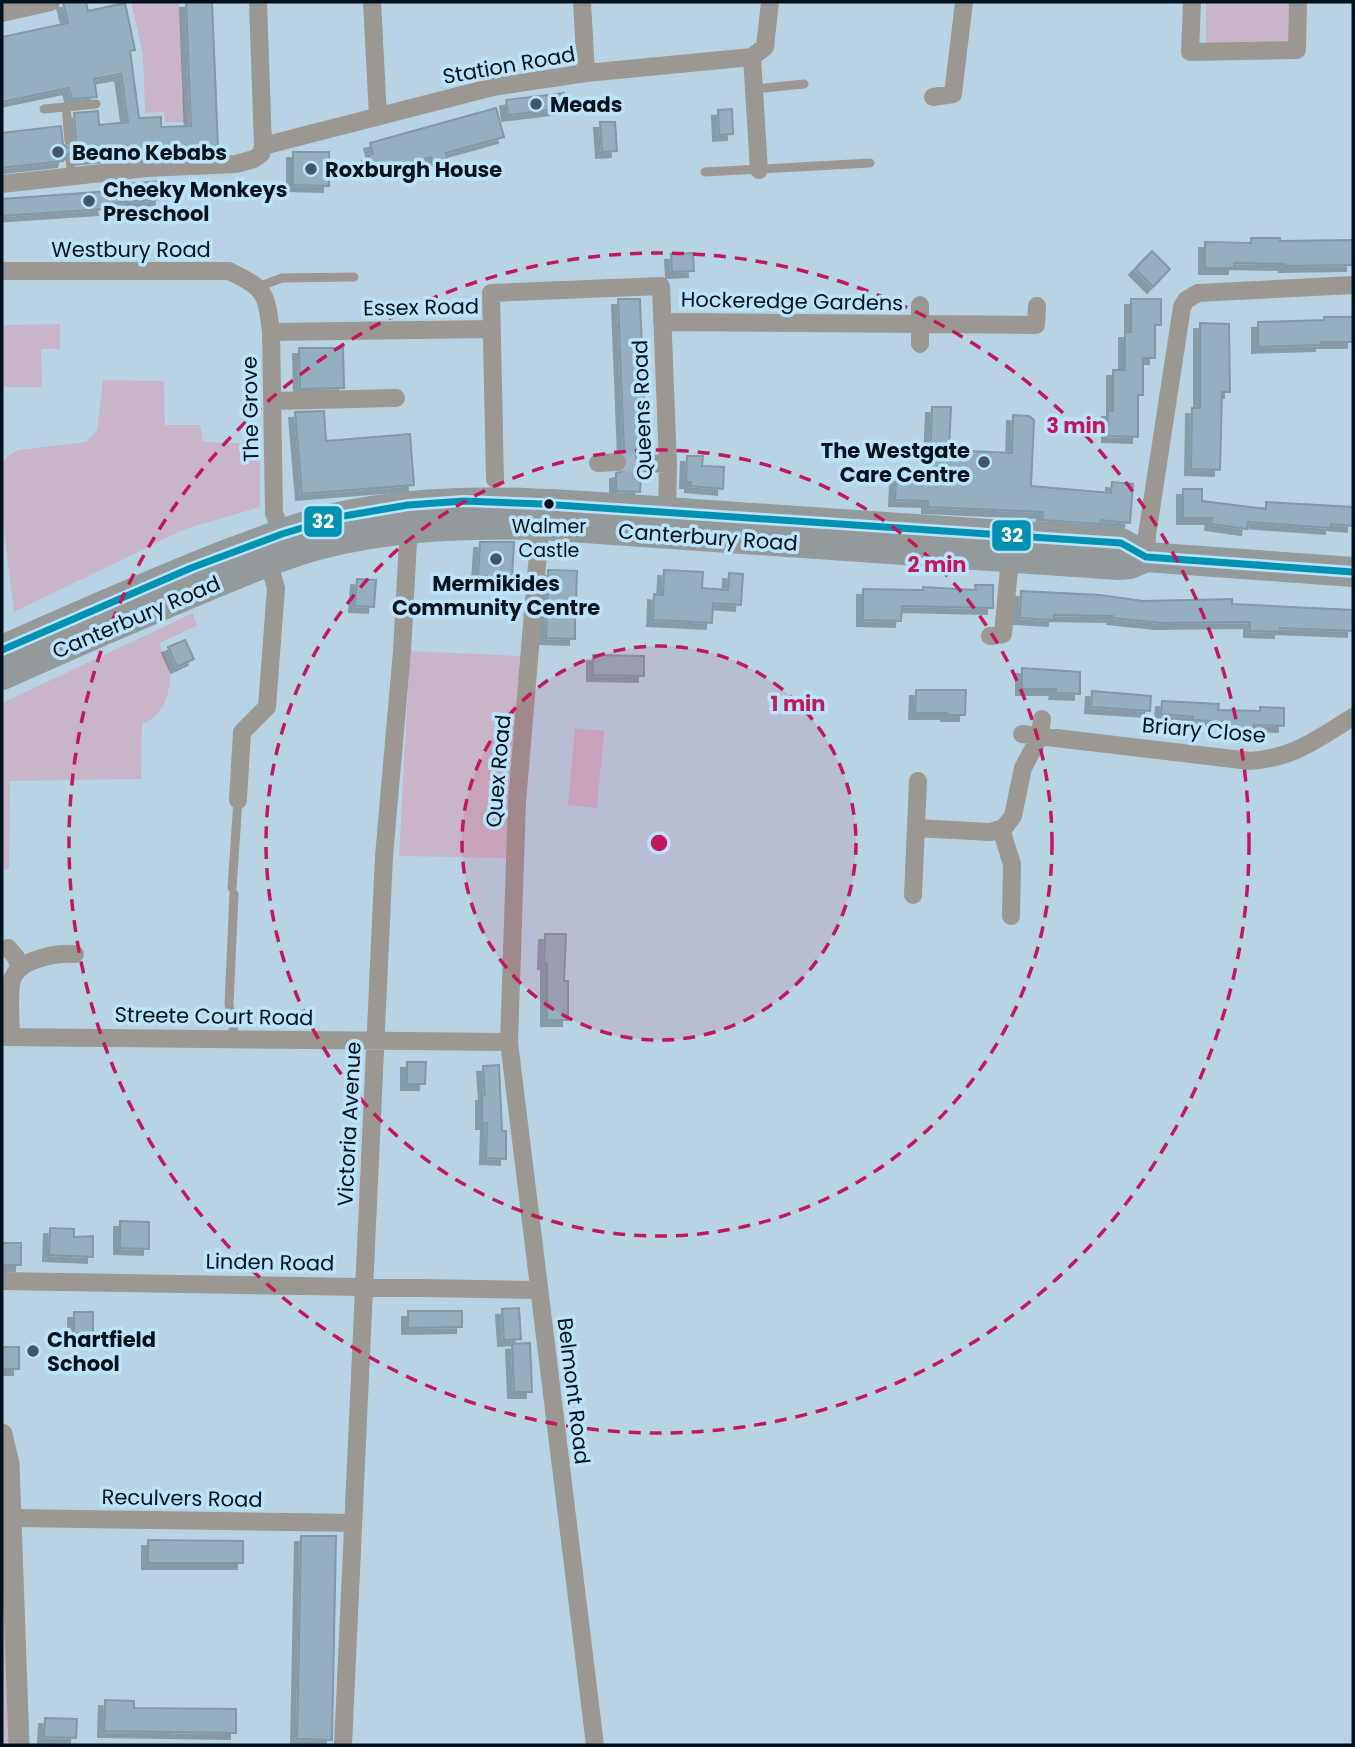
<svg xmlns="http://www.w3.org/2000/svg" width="1355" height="1747" viewBox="0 0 1355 1747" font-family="Poppins,sans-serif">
  <defs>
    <filter id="shadow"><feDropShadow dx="-6" dy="6" stdDeviation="0" flood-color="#0004"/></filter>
  </defs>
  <rect width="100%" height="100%" fill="#b8d4e4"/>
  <path fill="#c8b5c7" d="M131,2h48l6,120h-20l-1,-10 -19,1 -2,-59z
    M1206,2h91v46h-91z
    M60,324v25h-19l1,38h-40v-62z
    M103,380l61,1 1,44h35l3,17 57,2v63l-75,22 -171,83 -12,-97v-51l6,-8 11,-6 67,-8 11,-12z
    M193,613l4,13 -38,17c3,9 10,21 11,32 0,21 -8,42 -28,49l-1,55 -131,2 -1,88 -7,1v-167z
    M410,651l110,5 -10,202 -111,-2z
    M575,728l29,3 -7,77 -29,-3z
    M2,1434l17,309 -17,1z"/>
  <path fill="#94afbf" stroke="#8398a4" stroke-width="2" filter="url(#shadow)" d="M63,2h23l2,9 37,-8 10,47 -5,1 9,67 22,-1v10l30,-1 -5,-124h26l6,145 -141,12 -2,-4 -5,-2 -5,2 -2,6 -61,7v-35l59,-7 2,18 6,4 5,-2 2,-5 -2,-28 24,-2 1,14 29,-3 -7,-48 -27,5 3,18 -25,2 -3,-11 -67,14v-65l66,-14z
    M564,93l2,15 -58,7 -2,-15z
    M496,108l8,29 -58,16 1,5 -15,4 -1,-5 -58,16 -5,-18 5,-1 -3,-11z
    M732,109l1,25 -14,1 -1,-25z
    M600,122h15l2,29 -15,1z
    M293,152h36v34l-36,-1z
    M159,181l2,18 -58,5 1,5 -102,7v-17l123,-9v-6z
    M1251,238h29v3l72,-1v25l-67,1v-2l-51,-1v5h-29v-26l46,1z
    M1152,251l18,18 -17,18 -18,-18z
    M693,253l1,18 -22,1 -1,-18z
    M618,299h22l6,153 -10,4 -2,7 1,6 6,4 -1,19 -24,-1v-18l8,-2 4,-9 -4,-9z
    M1131,299h30v26h-6v33h-12v37h-5v42l-30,-1v-25h5v-41h12v-38h6z
    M1324,317h29v25h-32v3l-63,2v-25l66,-2z
    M1200,323l29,1 1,68h-8l-2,78 -29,-1 1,-61h8z
    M299,348h44l1,40 -44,1z
    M932,407h19l-2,43 63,3 1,-38 16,1 5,4 -3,66 80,7 1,-11 21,2 -3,39 -29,-3 -1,4 -58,-4 1,-8 -115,-5v-6l-33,-1 1,-24 33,1z
    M324,411l2,30 84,-7 4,51 -112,9 -7,-82z
    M687,456h16l-1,10 22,1 -1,22 -32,-3v-4h-5z
    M1183,489h19v12l64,8v-7l87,5v19l-22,-2v4l-83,-6 -1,7 -36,-5 1,-6h-29z
    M480,542h34l-2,36 -34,-2z
    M548,570l29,1 -1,30 -7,6 1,5 5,3v24l-29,-1z
    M664,570l39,2 -1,16 26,2 1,-17 14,1 -2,31 -28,-2 -1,20 -59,-3 1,-26 9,1z
    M357,579l19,1 -2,27 -19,-1z
    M975,585h18v23l-91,-2 -1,15 -38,-1v-31l60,1v-3l53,3z
    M1021,591l79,4 43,6 89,-2v5l121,6v21l-73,-3v4l-30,-1v-9l-89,1 -48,-5v-2l-59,-1v5l-34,-2z
    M185,640l9,19 -17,8 -9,-20z
    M593,655l51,1v20l-51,-1z
    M1022,668l58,4v22l-25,-1 1,-4h-34z
    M916,690h50l-1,25h-18v-2h-32z
    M1092,691l59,5 -1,15 -59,-4z
    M1162,701l57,3 -1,6 42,1v-4l24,1v18l-30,-1v4l-26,-1v-6l-35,-2v-3l-32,-3z
    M545,934h21l-2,47h4v39h-21v-57h-3z
    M407,1062h19l-1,22h-18z
    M499,1065l3,66h4v28l-20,-1 1,-35h-5v-28h3l-2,-29z
    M120,1221l29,1v27l-29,-1z
    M50,1228l24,1v8l19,-1v21l-44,-2z
    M2,1243h19v22h-19z
    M519,1308l2,31 -17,1 -2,-31z
    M408,1311h54v16l-54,1z
    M74,1312h19v21h-19z
    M530,1343l2,49h-18l-2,-48z
    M3,1347h16v22h-16z
    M301,1536h35l-4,204 -35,-1z
    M148,1540l95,1v22h-95z
    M105,1700l29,1v7l102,1v24l-132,-2z
    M45,1718l32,1 -1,19 -32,-1z"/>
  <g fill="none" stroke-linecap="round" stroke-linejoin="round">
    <path stroke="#9db7c6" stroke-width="18" stroke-dasharray="18 9" stroke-linecap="butt" d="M617,462l28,1"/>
    <path stroke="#9b9894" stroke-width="9" d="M755,89l49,-5
      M66,107l3,34
      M44,109l52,-5
      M70,160l2,17
      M705,172l165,-9
      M258,287l24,-9 72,-1
      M576,608h11
      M232,888l6,-88
      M234,894l-5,110 6,35"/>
    <path stroke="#9b9894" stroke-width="18" d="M372,2l6,114
      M582,2l4,71
      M1192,2l-2,50 107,-2 1,-48
      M2,13l49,-11
      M752,57l7,113
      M933,97l20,-3 11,-92
      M263,146l230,-59 93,-14 166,-16 13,-10 5,-45
      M2,184l145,-16 89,-4 18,-5 7,-5 2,-8 -5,-144
      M2,271h227c37,18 37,21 42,61l3,181 8,21 -14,27 8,27 -9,119 -25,25 -4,68
      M920,305v39
      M662,322l374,3 1,-19
      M271,332l219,-3
      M273,401l123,-3
      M598,463l19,-1
      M645,463l23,1
      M495,479l-4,-186 170,-7 7,178 -1,56
      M541,518l-24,284 -8,240 86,703
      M1146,557l1,-22 35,-228 4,-7 12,-7 155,-8
      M990,636l13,-2 7,-76
      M1022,734l228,27c44,-3 67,-22 103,-44
      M916,828l74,4 14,-4 9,-12 10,-48 17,-32 2,-17
      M1001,829l11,35 -1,52
      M913,895l5,-114
      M8,948l8,9 3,11
      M2,1037l507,5
      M11,1037c0,-14 -3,-44 1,-57 6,-21 44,-27 63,-26
      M2,1281l536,9
      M11,1518l342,5
      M343,1745l41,-889 18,-205 7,-128"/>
    <path stroke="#9b9894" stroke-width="21" d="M2,1434l7,30 10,281"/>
    <path stroke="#949a9b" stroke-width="30" d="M2,650c75,-33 151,-67 228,-97 36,-13 72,-28 109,-36 117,-26 238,-11 356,-3 142,10 284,19 426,29l25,14
      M2,675c67,-30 134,-59 201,-87 38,-15 76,-33 115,-43 73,-19 148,-22 223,-20l577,40 12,-1 16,-7 207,15"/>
    <defs>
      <path id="bus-1" d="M2,650l189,-82 91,-34 56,-17 70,-12 56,-4 78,3 579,39 25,14 207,15"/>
    </defs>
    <use href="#bus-1" stroke="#bce3fc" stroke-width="12"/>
    <use href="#bus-1" stroke="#0092b3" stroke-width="7"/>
  </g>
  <circle cx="659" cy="843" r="197" fill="#c2185b" fill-opacity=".12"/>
  <g fill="none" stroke="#c2185b" stroke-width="3.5" stroke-dasharray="12 9">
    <circle cx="659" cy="843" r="197"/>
    <circle cx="659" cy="843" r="393"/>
    <circle cx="659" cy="843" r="590"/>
  </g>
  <g fill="#415662" stroke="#bce3fc" stroke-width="2.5">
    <circle cx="536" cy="104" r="7"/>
    <circle cx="58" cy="152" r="7"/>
    <circle cx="311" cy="169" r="7"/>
    <circle cx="89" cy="201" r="7"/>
    <circle cx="984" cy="462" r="7"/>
    <circle cx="496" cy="559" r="7"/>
    <circle cx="33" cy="1351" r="7"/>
  </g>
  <circle fill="#01121c" stroke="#bce3fc" stroke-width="2.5" cx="549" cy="504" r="6"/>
  <g text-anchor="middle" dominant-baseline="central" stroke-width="7" stroke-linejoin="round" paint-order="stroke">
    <g font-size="19" fill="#01121c" stroke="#bce3fc">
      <text x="549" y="526">Walmer<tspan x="549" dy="24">Castle</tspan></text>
    </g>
    <g font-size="21" fill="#01121c" stroke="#bce3fc">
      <text transform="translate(509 65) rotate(-10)">Station Road</text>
      <text x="131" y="249">Westbury Road</text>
      <text transform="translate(792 301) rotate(1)">Hockeredge Gardens</text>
      <text transform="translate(421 307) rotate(-1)">Essex Road</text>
      <text transform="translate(250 409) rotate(-91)">The Grove</text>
      <text transform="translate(642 410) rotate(-92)">Queens Road</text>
      <text transform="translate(708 537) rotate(4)">Canterbury Road</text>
      <text transform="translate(136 617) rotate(-23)">Canterbury Road</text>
      <text transform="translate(1204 730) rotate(5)">Briary Close</text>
      <text transform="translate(498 771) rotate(-85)">Quex Road</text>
      <text transform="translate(214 1016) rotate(1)">Streete Court Road</text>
      <text transform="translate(349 1124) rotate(-87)">Victoria Avenue</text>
      <text transform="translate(270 1262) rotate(1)">Linden Road</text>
      <text transform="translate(574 1391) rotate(83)">Belmont Road</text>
      <text transform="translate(182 1498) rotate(1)">Reculvers Road</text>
    </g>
    <g font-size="21" font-weight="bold" fill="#01121c" stroke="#bce3fc" text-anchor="start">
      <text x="550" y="104">Meads</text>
      <text x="72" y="152">Beano Kebabs</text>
      <text x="325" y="169">Roxburgh House</text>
      <text x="103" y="189">Cheeky Monkeys<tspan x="103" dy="24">Preschool</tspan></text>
      <text x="970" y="450" text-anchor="end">The Westgate<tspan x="970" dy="24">Care Centre</tspan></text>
      <text x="496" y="583" text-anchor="middle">Mermikides<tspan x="496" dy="24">Community Centre</tspan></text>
      <text x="47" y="1339">Chartfield<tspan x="47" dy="24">School</tspan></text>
    </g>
  </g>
  <circle cx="659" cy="843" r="10" fill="#c2185b" stroke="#bce3fc" stroke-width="3.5"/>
  <g font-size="21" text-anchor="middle" font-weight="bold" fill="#c2185b" stroke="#bce3fc" stroke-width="7" stroke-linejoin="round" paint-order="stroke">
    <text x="1076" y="433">3 min</text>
    <text x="937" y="572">2 min</text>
    <text x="798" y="711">1 min</text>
  </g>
  <g stroke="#bce3fc" stroke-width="2.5">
    <rect x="303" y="505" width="40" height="33" rx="7" fill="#0092b3"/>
    <rect x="991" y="519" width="41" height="33" rx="7" fill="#0092b3"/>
  </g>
  <g font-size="19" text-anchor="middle" font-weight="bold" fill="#fff">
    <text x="323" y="528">32</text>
    <text x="1012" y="542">32</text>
  </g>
  <rect width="1355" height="1747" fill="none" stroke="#01121c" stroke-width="7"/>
</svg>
